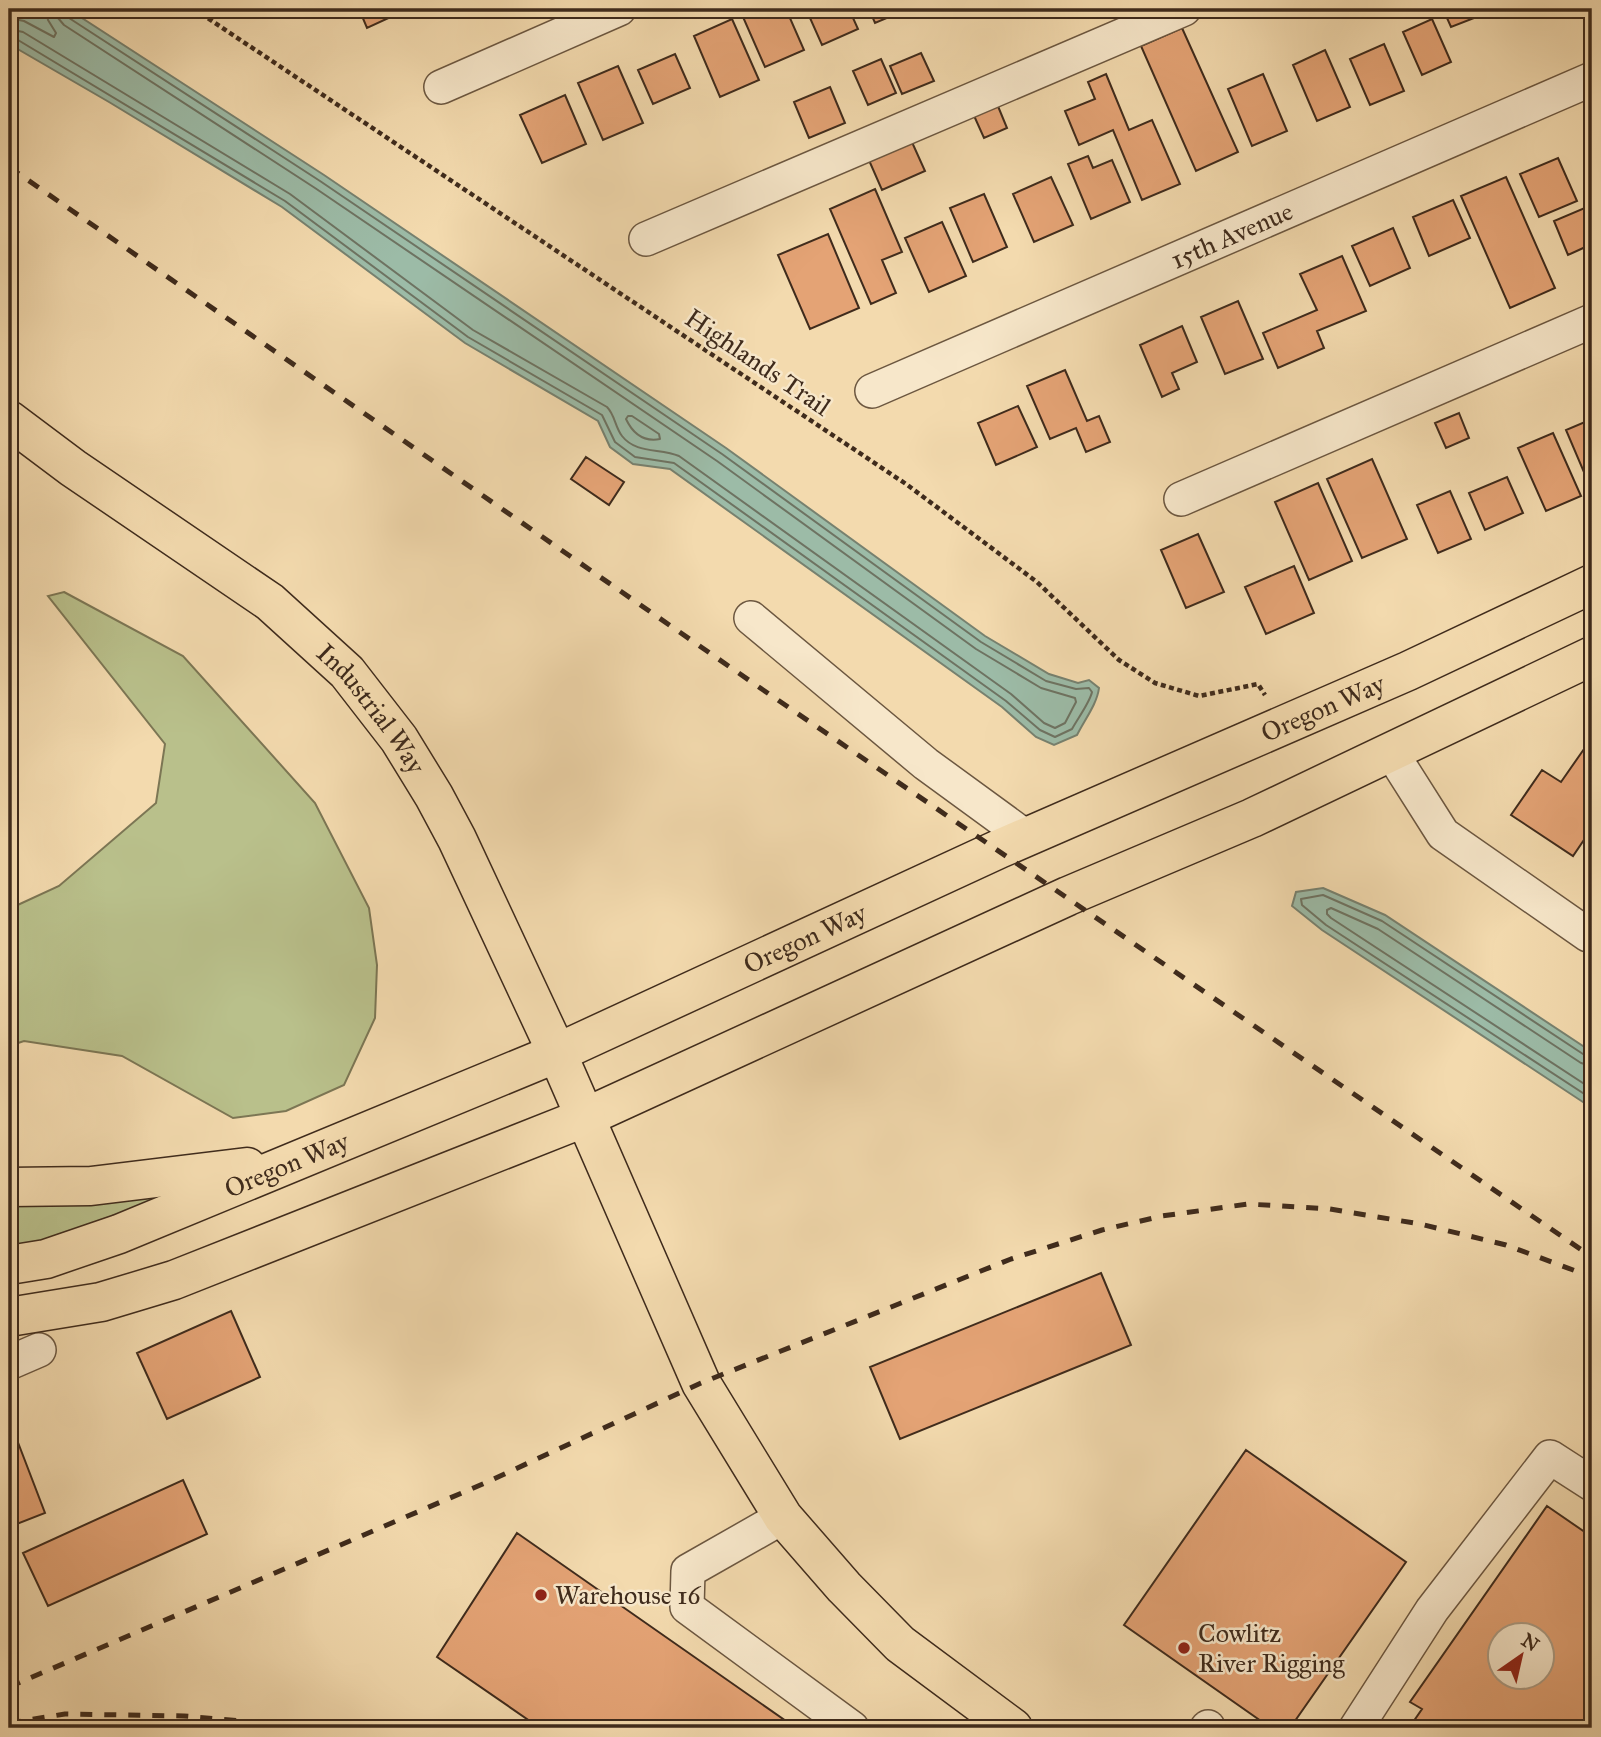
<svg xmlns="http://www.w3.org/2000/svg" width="1601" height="1737" viewBox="0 0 1601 1737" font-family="'IM FELL Great Primer',serif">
  <rect width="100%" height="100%" fill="#f3daae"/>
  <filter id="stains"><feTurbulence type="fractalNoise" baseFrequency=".00286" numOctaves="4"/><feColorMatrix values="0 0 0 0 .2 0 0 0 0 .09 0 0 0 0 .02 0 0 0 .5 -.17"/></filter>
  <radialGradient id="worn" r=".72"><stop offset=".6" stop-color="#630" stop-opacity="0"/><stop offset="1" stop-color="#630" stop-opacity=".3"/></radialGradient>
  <path fill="#b9c08b" stroke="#7c7654" stroke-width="2" d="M64,592l119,64 132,147 54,105 8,57 -2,53 -31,67 -58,26 -53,7 -111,-62 -98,-15 -15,5v-137l50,-23 97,-83 9,-59 -117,-148z
    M298,1161l-289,104v-78z"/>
  <path fill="#9cbba7" stroke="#77816f" stroke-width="2" d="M9,9h59l256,166 402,273 259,188 64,38 29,9 11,-3 10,8c-2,16 -14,31 -22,47l-23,10 -18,-8 -34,-30 -332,-238 -37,-5 -23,-17 -12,-26 -133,-78 -183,-136 -173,-105 -100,-58z
    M1323,888l62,27 207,137v56l-270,-178 -30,-24 4,-14z"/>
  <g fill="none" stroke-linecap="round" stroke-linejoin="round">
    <path stroke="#6e7362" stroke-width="2" d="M9,18l15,3 30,16 2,-4 -8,-13 -2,-11
      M9,29l14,3 267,162 183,136 134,77c8,8 8,20 15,29 14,18 38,12 57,20l332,238 33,29 11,5 10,-5 11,-21 -1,-4 -34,-10 -65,-39 -259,-188 -402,-273 -251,-163 -6,-7 -1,-9
      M9,38l9,2 267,161 183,136 134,78 13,27 20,15 39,6 332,238 34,29 15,7 17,-8c6,-11 18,-27 20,-37l-3,-4 -13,1 -30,-8 -65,-39 -259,-188 -402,-273 -251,-163 -3,-9
      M628,416h4l27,18 1,5c-16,3 -27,-5 -34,-20z
      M1592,1057l-6,-1 -204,-135 -59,-26 -22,4 1,6 24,20 266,174
      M1592,1066l-11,-3 -203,-134 -47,-21 -4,2v4l4,4 261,171"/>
  </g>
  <path fill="#e4a375" stroke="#3f2b1c" stroke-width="2" fill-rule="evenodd" d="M359,9h49l-41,19z
    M761,9h25l18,41 -39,17 -22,-50z
    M806,9h43l9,20 -36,16z
    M869,9h39l-33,14z
    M1443,9h42l2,4 -36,14z
    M1566,9h16l-13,6z
    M732,19l27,61 -39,17 -26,-61z
    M1432,19l19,43 -29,13 -19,-43z
    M1182,28l56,124 -42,19 -55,-125z
    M1384,44l20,47 -34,14 -20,-46z
    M1325,50l25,57 -33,14 -24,-56z
    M921,53l13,28 -32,13 -12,-28z
    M675,54l15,34 -37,16 -15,-34z
    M881,59l15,34 -28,12 -15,-34z
    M618,66l25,57 -40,17 -25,-57z
    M1106,74l23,56 23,-10 28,64 -38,16 -29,-70 -34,15 -14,-34 30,-12 -7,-17z
    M1263,74l24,57 -35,15 -24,-57z
    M830,87l15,36 -36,15 -15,-36z
    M565,95l21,49 -44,19 -22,-48z
    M995,99l12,29 -23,10 -13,-29z
    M911,140l14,31 -43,19 -14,-32z
    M1088,156l5,12 19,-8 18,42 -39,17 -23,-55z
    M1558,158l19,43 -38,16 -19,-43z
    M1051,177l22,48 -39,17 -21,-48z
    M1506,177l49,111 -45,20 -49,-112z
    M875,189l27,63 -20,8 14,33 -25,11 -41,-95z
    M984,194l23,53 -34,15 -23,-54z
    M1453,200l17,38 -41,18 -16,-39z
    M1587,207l5,13v24l-24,11 -14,-34z
    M942,222l24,54 -37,16 -24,-54z
    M1393,228l17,40 -40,18 -18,-40z
    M828,234l31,74 -49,21 -32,-74z
    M1342,256l24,55 -49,20 7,17 -46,20 -15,-35 54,-23 -17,-36z
    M1238,301l25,58 -38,15 -24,-57z
    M1182,326l15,36 -25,11 7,16 -17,8 -22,-52z
    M1065,370l22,51 12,-5 11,26 -24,10 -10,-24 -26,11 -23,-53z
    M1018,406l19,41 -41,18 -18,-42z
    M1459,413l10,25 -23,10 -11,-25z
    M1592,419v55l-6,3 -20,-47z
    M1553,433l28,63 -35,15 -28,-63z
    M586,457l38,25 -15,23 -38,-26z
    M1372,459l35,80 -45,19 -35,-79z
    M1507,477l16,36 -38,17 -16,-37z
    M1318,483l34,78 -43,19 -34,-78z
    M1450,491l21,48 -33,14 -21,-48z
    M1198,534l26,58 -38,16 -25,-58z
    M1294,566l20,47 -48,21 -21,-47z
    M1584,749l8,5v74l-19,28 -62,-41 31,-45 19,12z
    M1101,1273l30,72 -231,94 -30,-72z
    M231,1311l29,66 -93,42 -30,-66z
    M9,1419l36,94 -36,14z
    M1246,1450l160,112 -116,166h-19l-147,-103z
    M183,1480l24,54 -159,72 -25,-53z
    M1547,1506l45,31v191h-183l13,-19 -12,-7zM1500,1636h42v42h-42z
    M517,1533l279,195h-256l-103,-71z"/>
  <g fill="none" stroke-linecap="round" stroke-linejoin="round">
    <defs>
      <g id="minor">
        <path d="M441,87l178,-78"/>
        <path d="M646,239l538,-230"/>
        <path id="s1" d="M872,391l720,-312"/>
        <path d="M1181,499l411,-178"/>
        <path d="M751,618l175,146 100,73"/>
        <path d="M1391,752l52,82 145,101"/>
        <path d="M9,1363l30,-13"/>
        <path d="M783,1517l-95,54 -1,36 165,121"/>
        <path d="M1207,1728l1,-1"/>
        <path d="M1356,1728l76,-118 118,-153 42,27"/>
      </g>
      <g id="major">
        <path id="s2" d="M9,420l64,48 197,134 77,70 52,67 35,57 23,43 100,214 442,-204 409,-178 184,-87"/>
        <path d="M586,1117l482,-221 184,-78 340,-162"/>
      </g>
      <g id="highway">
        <path d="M9,1187l82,-1 156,-19"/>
        <path id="s3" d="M9,1265l37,-6 73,-25 438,-181 144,330 82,134 61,70 56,57 113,84"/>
        <path d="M9,1317l92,-15 73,-22 412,-163"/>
      </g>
    </defs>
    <use href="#minor" stroke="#6c5740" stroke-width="36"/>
    <use href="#major" stroke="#3f2b1c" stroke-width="41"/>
    <use href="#highway" stroke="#3f2b1c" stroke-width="41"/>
    <path stroke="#3f2b1c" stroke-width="4.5" stroke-dasharray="5 3.5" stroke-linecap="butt" d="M194,9l712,475 131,98 82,78 36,23 44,13 59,-12 7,11"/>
    <use href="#minor" stroke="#f7e7ca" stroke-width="33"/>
    <use href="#major" stroke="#f3daae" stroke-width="38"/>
    <use href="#highway" stroke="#f3daae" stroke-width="38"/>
    <path stroke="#3f2b1c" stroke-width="5" stroke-dasharray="12 12" stroke-linecap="butt" d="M9,167l744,516 839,574
      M9,1687l476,-204 216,-100 310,-124 91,-29 60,-14 86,-12 82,5 90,15 86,21 86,32
      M9,1723l56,-9 119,2 106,9 12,3"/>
  </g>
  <g fill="#8f2418" stroke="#f7e7ca" stroke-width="2.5">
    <circle cx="541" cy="1595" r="7"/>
    <circle cx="1184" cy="1648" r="7"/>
  </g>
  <g text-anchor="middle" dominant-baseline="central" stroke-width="5" stroke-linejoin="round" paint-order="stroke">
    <g font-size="26" fill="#3f2b1c" stroke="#f7e7ca">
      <text stroke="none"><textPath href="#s1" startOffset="392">15th Avenue</textPath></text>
      <text transform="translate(758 362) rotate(34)">Highlands Trail</text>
      <text stroke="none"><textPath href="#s2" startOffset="1699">Oregon Way</textPath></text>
      <text stroke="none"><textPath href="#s2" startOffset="466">Industrial Way</textPath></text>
      <text stroke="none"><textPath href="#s2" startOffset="1132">Oregon Way</textPath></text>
      <text stroke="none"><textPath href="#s3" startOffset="296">Oregon Way</textPath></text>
    </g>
    <g font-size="26" fill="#3f2b1c" stroke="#f7e7ca" text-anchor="start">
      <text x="555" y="1595">Warehouse 16</text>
      <text x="1198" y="1633">Cowlitz<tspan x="1198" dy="30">River Rigging</tspan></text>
    </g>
  </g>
  <rect width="1601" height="1737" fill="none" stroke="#f3daae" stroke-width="35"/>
  <rect x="10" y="10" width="1580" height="1716" fill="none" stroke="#3f2b1c" stroke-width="3.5"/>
  <rect x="18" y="18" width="1566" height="1702" fill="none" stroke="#3f2b1c" stroke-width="2"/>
  <g transform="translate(1521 1656) rotate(34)"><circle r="33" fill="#f7e7ca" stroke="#ad9c84" stroke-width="2"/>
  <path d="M0-5L12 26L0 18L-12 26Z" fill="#8f2418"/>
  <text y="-10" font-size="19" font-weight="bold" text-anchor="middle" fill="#3f2b1c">N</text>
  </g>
  <rect width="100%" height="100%" filter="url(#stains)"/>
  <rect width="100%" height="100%" fill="url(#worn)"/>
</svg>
